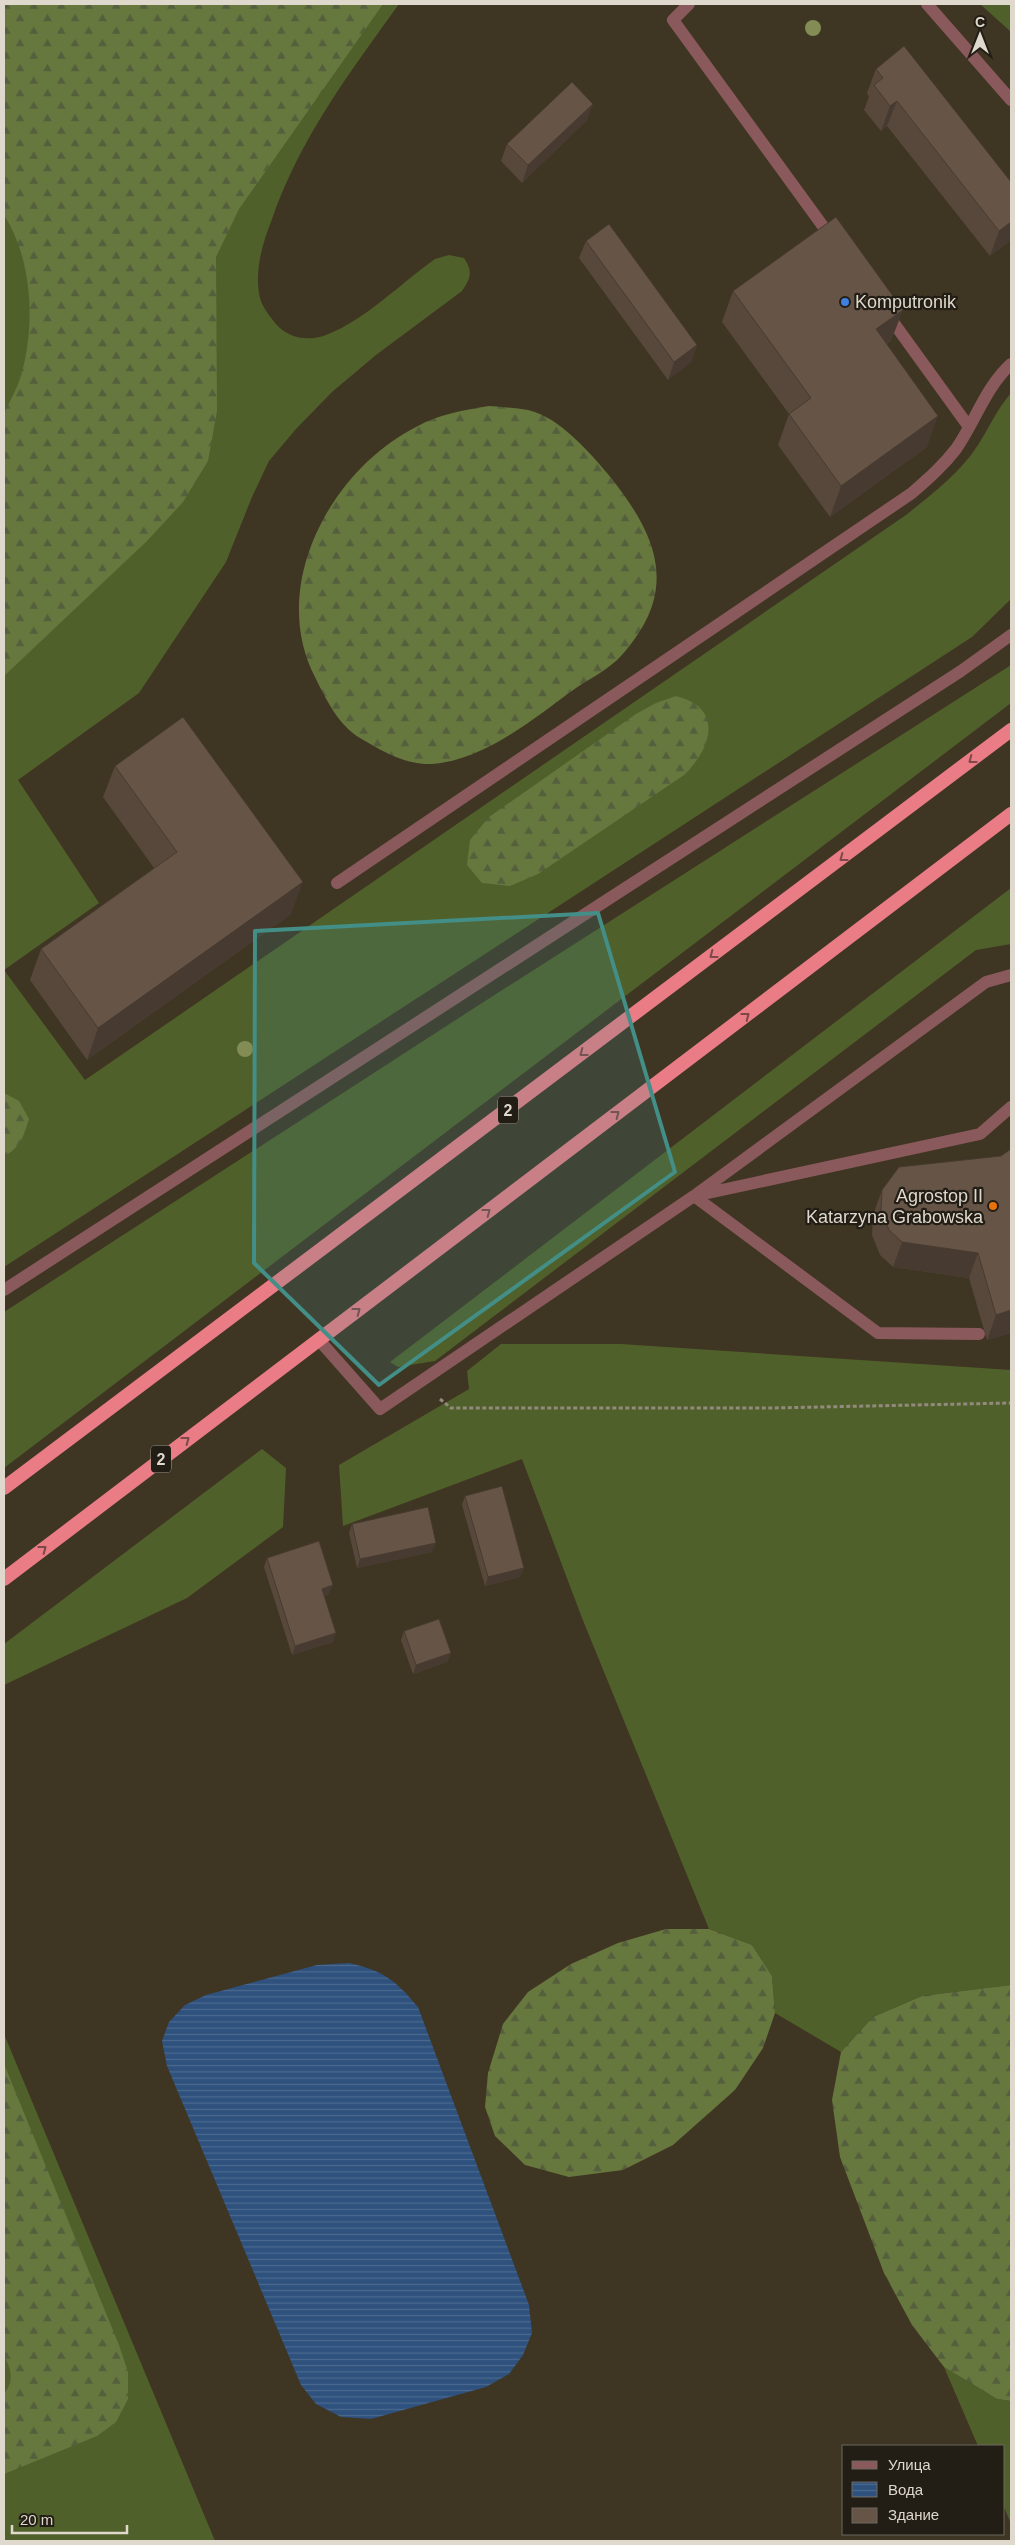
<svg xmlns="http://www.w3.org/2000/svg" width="1015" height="2545" viewBox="0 0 1015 2545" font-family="Arial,sans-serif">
  <defs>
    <pattern id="forest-firs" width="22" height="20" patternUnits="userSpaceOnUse" patternTransform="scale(1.25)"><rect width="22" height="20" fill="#66783d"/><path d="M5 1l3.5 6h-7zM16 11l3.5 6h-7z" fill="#565f3d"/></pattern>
    <pattern id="water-rules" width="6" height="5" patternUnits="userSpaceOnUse" patternTransform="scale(1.25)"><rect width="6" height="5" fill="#2e517e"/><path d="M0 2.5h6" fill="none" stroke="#4c698f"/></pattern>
  </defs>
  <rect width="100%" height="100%" fill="#3f3523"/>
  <path fill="#50602a" d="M4,4h395c-49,68 -99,134 -127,215 -9,23 -17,49 -13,74 1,11 9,21 16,30 12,15 33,19 51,12 38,-14 75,-52 109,-76l14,-4 15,3c9,13 7,20 -2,33l-86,64 -44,37 -36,37 -27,32 -17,36 -26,65 -87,131 -121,87 81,123 -95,67 81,110 821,-565c26,-21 53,-41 72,-70 11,-17 19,-36 33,-52v206l-39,38 -968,630z
    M980,4h31v28z
    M1011,665v38l-1007,765v-156l478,-309z
    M1011,888v56l-35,6 -541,411 -37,6 -8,-5z
    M501,1344h120l390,26v615l-89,11 -49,21 -32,35 -66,-39 -3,-37 -20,-31 -43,-16 -127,-311 -60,-159 -179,67 -4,-61 130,-76 -2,-18z
    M262,1449l24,19 -3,59 -96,71 -183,87v-41z
    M4,2034l211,507h-211z
    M944,2367l53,32 14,2v123l-7,-17v-61h-26z"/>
  <path fill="url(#forest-firs)" d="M4,4h379l-144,205 -23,48 1,154 -9,50 -25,41 -36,39 -143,135v-262c5,-12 12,-23 16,-35 16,-51 13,-119 -16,-164z
    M489,406c13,1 26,2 39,4 32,7 64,45 84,69 24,31 49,68 44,109 -3,26 -18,49 -35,68 -12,13 -30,22 -45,32 -42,30 -90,72 -144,76 -27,1 -50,-13 -72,-26 -22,-13 -34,-39 -45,-61 -47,-91 16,-207 101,-250 23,-13 48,-17 73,-21z
    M676,696c48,12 36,52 8,79l-146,99 -28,12 -28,-3 -15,-18 3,-25 19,-23 147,-103 20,-11z
    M4,1093l15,8 10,18c-5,16 -9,30 -25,37z
    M666,1929h43l43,16 20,31 3,37 -12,35 -28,42 -62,55 -50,25 -54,7 -44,-12 -30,-29 -10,-29 3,-34 15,-49 25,-32 43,-28 47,-21z
    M1011,1985v416l-14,-2 -53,-32 -32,-42 -28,-52 -44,-116 -8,-57 9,-48 32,-35 49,-21z
    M4,2064l115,281 9,27v27l-12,23 -19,14 -93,38v-80c10,-13 8,-24 0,-38z"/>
  <path fill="url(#water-rules)" d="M349,1963c35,8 46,17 69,44l111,298 3,28 -9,22 -14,19 -23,13 -115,32 -30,-2 -25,-13 -15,-19 -134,-319 -5,-25 7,-19 16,-17 21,-10 111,-30z"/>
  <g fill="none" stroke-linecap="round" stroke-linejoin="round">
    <path stroke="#928a7c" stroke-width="3" stroke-dasharray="4 2.5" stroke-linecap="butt" d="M440,1399l11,9h321l239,-5"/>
    <path stroke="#8a595c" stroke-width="12" d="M689,4l-16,16 160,220
      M888,315l81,112
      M337,883l575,-390c16,-14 31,-27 44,-44 20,-29 29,-61 55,-85
      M979,1334l-101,-1 -184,-137 286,-62 31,-27
      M319,1340l61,69 314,-213 292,-214 25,-7"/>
    <path stroke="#8a595c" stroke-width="12" d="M4,1290l957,-619 50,-36"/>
    <path stroke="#8a595c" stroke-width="12" d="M927,4l84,96"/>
    <path stroke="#ea7c86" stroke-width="14" d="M4,1488l1007,-758
      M4,1579l1007,-765"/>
  </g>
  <g fill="#828c54">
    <circle cx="813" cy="28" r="8"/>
    <circle cx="245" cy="1049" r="8"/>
  </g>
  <path fill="#58483c" d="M876,69l135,113v58l-21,16 -103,-130 -6,5 -17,-21 5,-13 -2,-4z
    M593,104l-7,17 -64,62 -21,-22 6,-17z
    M586,241l111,104 -6,17 -23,18 -89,-122z
    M733,291l158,50 -4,3 40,103 -97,70 -52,-72 11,-31 -67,-92z
    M115,766l176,148 -204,146 -57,-80 11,-31 113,-81 -51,-71z
    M1001,1156l10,177 -24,7 -18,-62 -76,-11 -13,-12 -8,-20 1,-20 9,-25z
    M465,1496l55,81 -35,9 -23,-81z
    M352,1524l80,28 -75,16 -8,-35z
    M267,1558l62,36 -5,2 9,46 -41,13 -28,-88z
    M404,1631l47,22 -4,9 -34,12 -12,-34z"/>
  <path fill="#473b31" d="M897,101l-10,25 -6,5 9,-25z
    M593,104l-7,17 -64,62 6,-18z
    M1011,222v18l-21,16 9,-25z
    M903,310l-12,31 -27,19 12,-31z
    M697,345l-6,17 -23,18 6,-18z
    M938,416l-11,31 -97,70 11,-31z
    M303,882l-12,32 -204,146 11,-32z
    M902,1242l76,11 -9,25 -76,-11z
    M1011,1310v23l-24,7 9,-25z
    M436,1543l-4,9 -75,16 3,-9z
    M524,1568l-4,9 -35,9 3,-9z
    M333,1585l-4,9 -11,4 4,-9z
    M336,1633l-3,9 -41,13 3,-9z
    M451,1653l-4,9 -34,12 3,-9z"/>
  <path fill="#665446" stroke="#473b31" d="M904,46l107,136v40l-12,9 -102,-130 -7,5 -16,-21 9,-7 -7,-9z
    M572,82l21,22 -65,61 -21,-21z
    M836,217l67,93 -27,19 62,87 -97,70 -52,-72 22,-16 -78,-107z
    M609,224l88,121 -23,17 -88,-121z
    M183,717l120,165 -205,146 -57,-79 136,-97 -62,-86z
    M1011,1149v161l-15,5 -18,-62 -76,-11 -13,-12 -8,-20 1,-20 17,-23 102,-11z
    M502,1486l22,82 -36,9 -23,-81z
    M428,1507l8,36 -76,16 -8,-35z
    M319,1541l14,44 -11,4 14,44 -41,13 -28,-88z
    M439,1619l12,34 -35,12 -12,-34z"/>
  <defs><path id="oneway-chevron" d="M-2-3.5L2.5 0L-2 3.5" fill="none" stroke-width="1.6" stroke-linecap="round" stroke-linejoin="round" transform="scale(1.25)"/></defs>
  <g stroke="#7c4848">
    <use href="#oneway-chevron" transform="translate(972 760) rotate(143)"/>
    <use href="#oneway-chevron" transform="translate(843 858) rotate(143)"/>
    <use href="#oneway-chevron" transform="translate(713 955) rotate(143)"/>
    <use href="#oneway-chevron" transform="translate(746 1016) rotate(-37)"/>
    <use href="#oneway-chevron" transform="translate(583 1053) rotate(143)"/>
    <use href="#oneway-chevron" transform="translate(616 1114) rotate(-37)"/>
    <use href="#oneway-chevron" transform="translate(487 1212) rotate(-37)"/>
    <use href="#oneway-chevron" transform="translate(357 1311) rotate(-37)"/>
    <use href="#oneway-chevron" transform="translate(186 1440) rotate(-37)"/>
    <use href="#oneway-chevron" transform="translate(43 1549) rotate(-37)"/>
  </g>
  <path fill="#438e86" fill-opacity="0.2" stroke="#438e86" stroke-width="4" stroke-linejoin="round" d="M598,913l77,259 -296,213 -125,-122 1,-332z"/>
  <circle fill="#3f7fe0" stroke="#221d15" stroke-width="2" cx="845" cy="302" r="5"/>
  <circle fill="#e8710a" stroke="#221d15" stroke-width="2" cx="993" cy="1206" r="5"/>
  <g text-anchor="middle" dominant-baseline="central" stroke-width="4.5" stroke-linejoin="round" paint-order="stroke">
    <g fill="#221d15" stroke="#a6a096" stroke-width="1">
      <rect x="498" y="1096.5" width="20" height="27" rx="4"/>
      <rect x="151" y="1445.5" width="20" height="27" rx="4"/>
    </g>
    <g font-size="16" font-weight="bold" fill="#ded8cd">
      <text x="508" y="1110">2</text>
      <text x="161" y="1459">2</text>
    </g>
    <g font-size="18" fill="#ded8cd" stroke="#221d15" text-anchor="start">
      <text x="855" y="302">Komputronik</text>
      <text x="983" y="1196" text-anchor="end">Agrostop II<tspan x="983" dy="21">Katarzyna Grabowska</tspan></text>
    </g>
  </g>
  <rect width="1015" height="2545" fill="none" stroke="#ded8cd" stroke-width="10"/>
  <rect x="842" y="2445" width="162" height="90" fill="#221d15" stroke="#6d685f"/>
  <rect x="852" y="2461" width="25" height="8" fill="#8a595c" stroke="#6d685f"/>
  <text x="888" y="2470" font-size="15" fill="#ded8cd">Улица</text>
  <rect x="852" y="2482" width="25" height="15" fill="url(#water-rules)" stroke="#6d685f"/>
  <text x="888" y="2495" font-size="15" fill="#ded8cd">Вода</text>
  <rect x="852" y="2508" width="25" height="15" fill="#665446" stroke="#6d685f"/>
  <text x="888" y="2520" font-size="15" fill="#ded8cd">Здание</text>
  <g transform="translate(980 35)" stroke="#221d15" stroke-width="4" paint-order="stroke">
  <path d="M0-4L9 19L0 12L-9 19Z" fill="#ded8cd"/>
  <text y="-8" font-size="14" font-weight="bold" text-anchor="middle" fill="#ded8cd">С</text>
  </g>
  <path d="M12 2525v8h115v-8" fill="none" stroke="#ded8cd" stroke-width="2.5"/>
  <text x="20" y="2525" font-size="15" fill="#ded8cd" stroke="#221d15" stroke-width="4" paint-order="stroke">20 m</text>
</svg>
